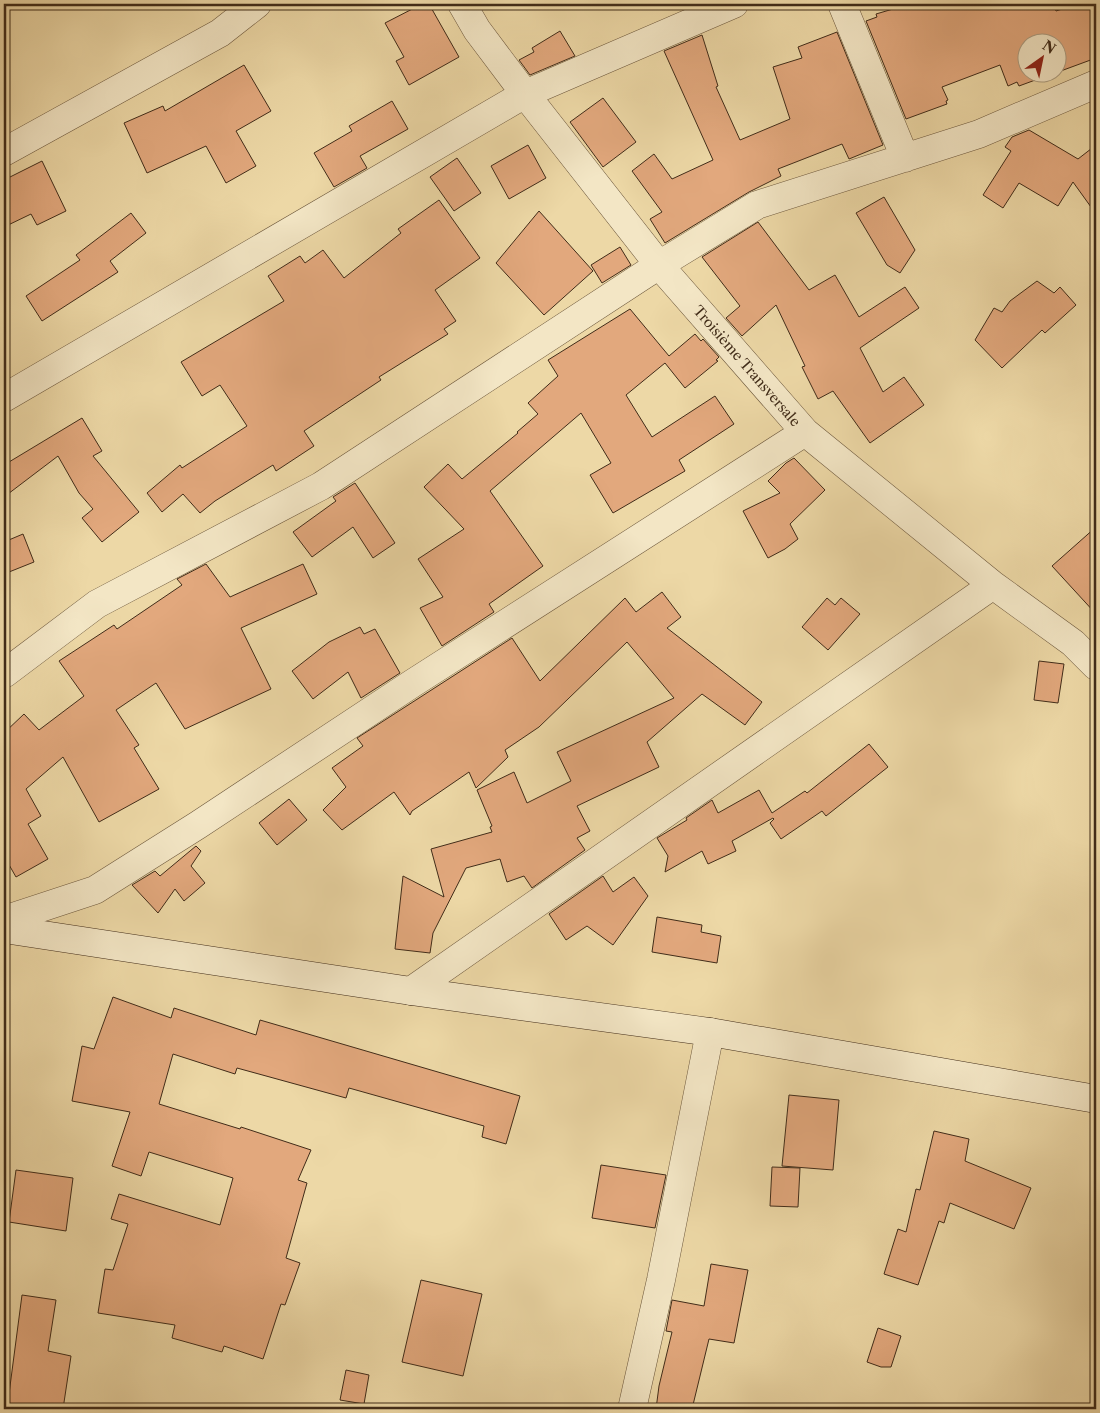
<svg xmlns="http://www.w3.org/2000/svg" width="1100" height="1413" viewBox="0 0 1100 1413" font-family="'Libre Caslon Text',serif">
  <rect width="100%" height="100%" fill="#edd8a6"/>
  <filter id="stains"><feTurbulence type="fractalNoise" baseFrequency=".004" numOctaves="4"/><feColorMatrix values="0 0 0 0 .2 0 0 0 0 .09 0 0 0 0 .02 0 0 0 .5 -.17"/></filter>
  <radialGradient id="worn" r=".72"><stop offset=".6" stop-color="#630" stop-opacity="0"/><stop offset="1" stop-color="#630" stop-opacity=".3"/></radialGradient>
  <path fill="#e2a87d" stroke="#412c19" d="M422,4h7l30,53 -50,28 -13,-24 8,-4 -19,-34z
    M910,4h143l3,7 22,-7h18v54l-38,14v-30h-30v30h29l-38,14 -2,-4 -9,4 -8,-21 -58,22 6,13 -2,1 1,3 -41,15 -40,-98 11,-4 -1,-3z
    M560,31l15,25 -45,19 -11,-15 15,-8 -2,-4z
    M837,32l46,113 -34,14 -7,-15 -64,25 3,7 -32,16 -84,51 -15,-24 12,-7 -30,-41 22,-17 18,25 41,-19 -49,-109 38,-16 16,51 -2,1 24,53 50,-21 -17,-52 29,-9 -4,-11z
    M244,65l27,46 -35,20 20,35 -30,17 -20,-37 -59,27 -23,-50 39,-17 2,5z
    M603,98l33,44 -33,25 -33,-45z
    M392,101l16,28 -48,27 7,12 -33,19 -20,-34 38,-22 -3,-5z
    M1029,130l49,29 18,-14v69l-23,-32 -15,24 -39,-23 -16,25 -20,-13 28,-44 -6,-4 7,-10z
    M528,145l18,33 -37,21 -18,-33z
    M457,158l24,35 -27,18 -24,-34z
    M42,161l24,50 -29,14 -6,-11 -27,13v-47z
    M884,197l31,53 -15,23 -13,-8 -31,-52z
    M439,200l41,58 -45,32 21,31 -12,8 4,5 -69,43 2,3 -77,51 10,15 -38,25 -3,-6 -58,36 -15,12 -17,-19 -21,18 -15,-19 33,-28 2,3 65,-42 -27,-41 -18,11 -21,-34 103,-61 -16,-25 32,-20 5,7 18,-13 21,28 57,-45 -3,-4z
    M539,211l54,60 -49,44 -48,-52z
    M131,213l15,20 -36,28 8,11 -76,49 -16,-25 54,-36 -4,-5z
    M758,222l51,68 26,-15 24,42 46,-30 14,21 -59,40 23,44 21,-15 20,28 -54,38 -37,-52 -15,8 -16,-32 3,-1 -29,-61 -34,31 -16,-18 14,-12 -38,-49z
    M620,247l11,18 -29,18 -11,-18z
    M1037,281l17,12 6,-6 16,18 -31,28 -3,-3 -40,38 -27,-28 19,-32 8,4 8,-11z
    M630,309l39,47 26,-22 6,7 2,-2 16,18 -3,3 2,1 -33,27 -20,-25 -39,32 26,42 63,-41 19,28 -55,36 6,11 -72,42 -23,-38 21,-12 -30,-50 -91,78 53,75 -54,38 5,8 -52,34 -22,-38 23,-11 -25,-38 46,-30 -40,-42 24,-23 14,15 56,-46 -1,-1 21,-18 -10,-11 30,-27 -10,-16z
    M82,418l20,33 -9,5 46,56 -37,30 -20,-24 11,-9 -14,-16 -21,-37 -54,41v-32z
    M794,458l31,32 -35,34 8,15 -13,10 -17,9 -25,-47 37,-18 -12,-12 18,-18z
    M355,483l40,60 -22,15 -20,-31 -41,30 -19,-25 43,-31 -3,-4z
    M1096,527v87l-44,-48z
    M23,534l11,28 -30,12v-32z
    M206,564l24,33 73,-33 14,30 -76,34 30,61 -86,40 -29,-46 -40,27 23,35 -5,3 25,41 -60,33 -36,-65 -37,32 15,27 -13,8 20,35 -32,18 -12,-21v-123l20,-19 15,16 45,-34 -25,-35 55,-36 3,4 65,-44 -5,-6z
    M662,592l19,25 -14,11 95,74 -17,23 -43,-31 -55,48 12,25 -82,39 13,25 -13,7 8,12 -53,38 -8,-12 -17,6 -7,-23 -34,9 -33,65 -3,20 -35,-4 8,-73 41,21 -13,-48 61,-17 -2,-5 2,-1 -15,-36 37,-18 13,31 44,-22 -14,-29 117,-54 -47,-56 -88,85 -34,23 3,7 -32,31 -7,-16 -57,39 -2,4 -16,-23 -52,38 -19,-20 23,-23 -14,-19 31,-22 -6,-8 155,-100 28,43 85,-83 11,14z
    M827,598l8,7 6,-7 19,16 -32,36 -26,-23z
    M360,627l4,7 11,-5 25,44 -39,25 -13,-26 -35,27 -21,-28 37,-29z
    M1039,661l25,3 -6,39 -24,-3z
    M869,744l19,23 -62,49 -4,-5 -41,28 -11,-16 4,-4 -1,-1 -41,23 4,10 -28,13 -6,-13 -37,21 3,-16 -11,-18 30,-18 -1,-2 26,-18 6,13 41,-23 13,23 33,-22 2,2z
    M289,799l18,21 -30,25 -18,-22z
    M196,846l5,5 -10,15 14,17 -21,18 -9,-12 -17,24 -26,-28 23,-14 5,5z
    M603,876l10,16 21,-15 14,19 -35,49 -26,-19 -21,14 -17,-26z
    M657,917l45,8 -1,7 20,4 -4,27 -65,-11z
    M113,997l58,21 3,-10 82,27 4,-15 260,76 -14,48 -24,-7 2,-11 -135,-38 -3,10 -109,-30 -2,6 -62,-20 -14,50 81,25 1,-2 70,23 -13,30 9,3 -21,75 14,5 -15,42 -4,-1 -18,55 -39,-13 -2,6 -50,-14 3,-13 -77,-12 7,-44 8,1 15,-46 -17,-5 8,-25 101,31 13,-47 -84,-26 -8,24 -29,-10 18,-54 -58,-11 10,-55 12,3z
    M789,1095l50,5 -6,70 -51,-4z
    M934,1131l35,8 -4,22 66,27 -17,41 -64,-26 -6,20 -5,-2 -21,64 -34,-11 14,-45 8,3 10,-43 4,1z
    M601,1165l65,10 -11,53 -63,-10z
    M772,1167l28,1 -2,39 -28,-1z
    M16,1170l57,8 -7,53 -57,-9z
    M711,1264l37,6 -14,73 -25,-4 -17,70h-36l3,-23 13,-54 -6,-1 6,-31 32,6z
    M421,1280l61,14 -19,82 -61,-14z
    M22,1295l34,5 -8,51 23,5 -8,53h-56z
    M878,1328l23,8 -10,31h-10l-14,-5z
    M346,1370l23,5 -5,29 -24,-4z"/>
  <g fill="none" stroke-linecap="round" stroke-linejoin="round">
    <defs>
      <path id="street" d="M462,4l15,26 48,64 134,171 146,167 188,153 80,58 23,23
        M842,4l63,154
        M4,152l216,-119 37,-29
        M4,398l521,-304 209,-90
        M4,674l93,-70 224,-118 338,-221 98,-60 222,-71 117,-50
        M4,920l91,-30 103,-65 215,-142 392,-251
        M411,991l582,-406
        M632,1409l29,-129 49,-248"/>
      <path id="secondary" d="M4,929l407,62 299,41 386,67"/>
    </defs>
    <use href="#street" stroke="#6c573c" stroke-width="29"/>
    <use href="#secondary" stroke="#412c19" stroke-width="29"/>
    <use href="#street" stroke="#f3e6c5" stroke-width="28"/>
    <use href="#secondary" stroke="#f3e6c5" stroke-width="28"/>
  </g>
  <g text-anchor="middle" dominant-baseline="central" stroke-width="5" stroke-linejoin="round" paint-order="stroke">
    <g font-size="14" fill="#412c19" stroke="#f3e6c5">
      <text transform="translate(747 366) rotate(49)">Troisième Transversale</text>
    </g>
  </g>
  <rect width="1100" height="1413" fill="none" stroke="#edd8a6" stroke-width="20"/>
  <rect x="5" y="5" width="1090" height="1403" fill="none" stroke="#412c19" stroke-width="2.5"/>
  <rect x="10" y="10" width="1080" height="1393" fill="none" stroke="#412c19"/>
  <g transform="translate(1042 58) rotate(33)"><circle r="24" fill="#f3e6c5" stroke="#ac9c80"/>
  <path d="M0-4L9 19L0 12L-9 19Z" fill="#8f2418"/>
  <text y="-8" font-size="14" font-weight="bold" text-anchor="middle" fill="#412c19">N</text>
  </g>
  <rect width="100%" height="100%" filter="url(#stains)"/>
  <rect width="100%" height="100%" fill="url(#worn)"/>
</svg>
